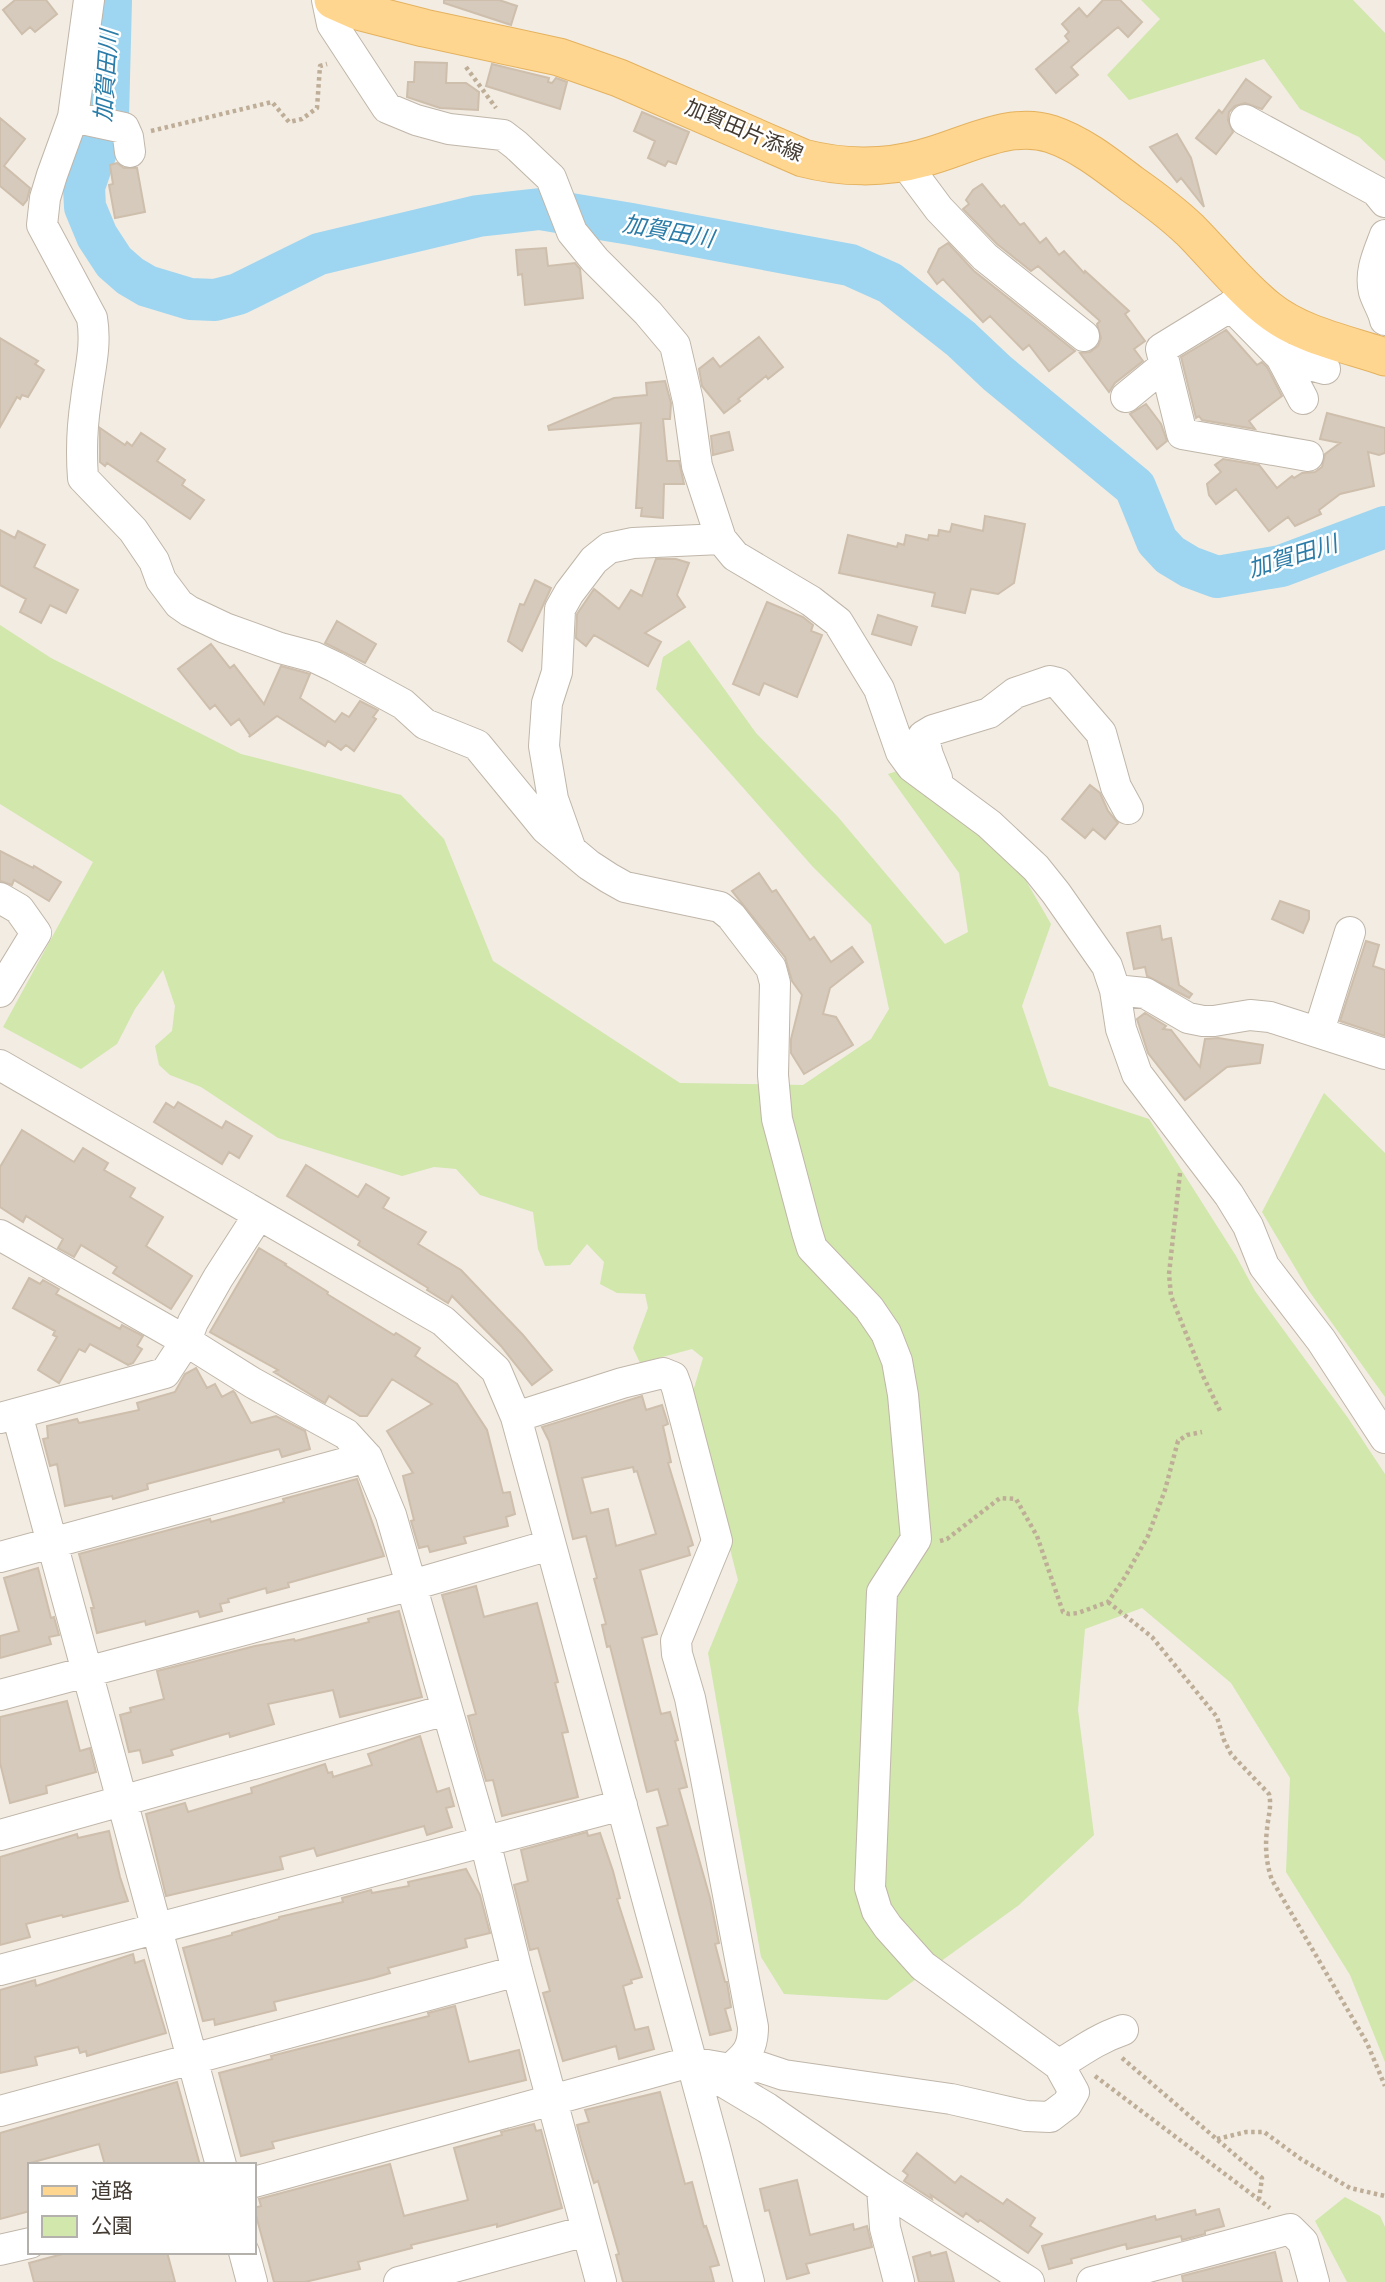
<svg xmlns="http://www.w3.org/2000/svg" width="1385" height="2282" viewBox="0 0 1385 2282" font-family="'Varela Round','Noto Sans JP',sans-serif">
  <rect width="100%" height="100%" fill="#f2ece3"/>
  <path fill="#d1e7ab" d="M1141,0h212l32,33v128l-26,-24 -59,-28 -36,-50 -135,41 -22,-25 53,-56z
    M0,625l51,33 190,96 160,41 43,44 49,122 187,122 123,2 68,-46 18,-30 -18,-84 -58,-58 -157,-178 7,-32 26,-17 67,93 82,84 107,127 23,-12 -9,-59 -71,-99 12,-4 118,97 33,57 -29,82 27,80 100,33 87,137 19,35 93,127 37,56v588l-35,-87 -64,-103 4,-94 -59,-95 -89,-75 -57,21 -7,81 16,125 -75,70 -132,95 -103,-6 -23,-37 -53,-304 30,-73 -47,-182 12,-40 -11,-9 -52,14 -7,-15 15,-40 -3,-14 -28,-1 -17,-9 4,-22 -17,-18 -17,21 -25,1 -7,-17 -5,-37 -53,-17 -24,-26 -22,-2 -32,9 -124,-38 -77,-51 -31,-12 -11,-10 -4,-19 17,-15 3,-25 -12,-36 -28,39 -18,35 -36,25 -78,-42 90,-165 -93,-58z
    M1324,1093l61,60v244l-76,-106 -47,-79z
    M1345,2197l35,19 5,11v55h-38l-32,-61z"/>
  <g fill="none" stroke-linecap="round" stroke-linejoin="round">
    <path stroke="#9ed5f0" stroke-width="42" d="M111,0l-3,117 -24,70 1,20 12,29 17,26 16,14 17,10 43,13 25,1 23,-6 81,-40 159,-38 62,-7 91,15 219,41 40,18 71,56 36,34 138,114 22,54 13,14 20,12 27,10 64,-11 104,-39"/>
  </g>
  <path fill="#d6cabc" stroke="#cebeac" stroke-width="2" fill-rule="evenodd" d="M15,0h31l11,14 -22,18 -5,-5 -8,7 -19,-24z
    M444,0h55l18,6 -6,19 -67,-22z
    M1103,0h17l22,22 -14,15 -10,-10 -5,4 -42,36 7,8 -22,18 -20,-24 33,-28 -4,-5 4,-4 -7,-8 17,-16 8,9z
    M415,62l32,1 -1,20h20l13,9 -1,18 -38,-2 -33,-11 1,-15h6z
    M492,64l57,14 -1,4 4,1 4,-5 11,4 -7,27 -74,-23z
    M1246,79l25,18 -9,12 -17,-6 -10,3 -6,6 -1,8 5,12 -17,22 -20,-16 23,-28 3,3z
    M642,112l47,20 -13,32 -8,-3 -3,5 -17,-8 7,-17 -21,-10z
    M0,118l25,21 -21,27 26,22 -3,12 -4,5 -23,-19z
    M1177,134l14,24 13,49 -23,-29 -4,4 -27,-35z
    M117,163l7,5h13l8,44 -30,6 -6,-33 4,-1 -3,-19z
    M982,184l19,23 3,-2 16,20 4,-2 16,20 6,-5 13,17 5,-4 20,22 1,-2 44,40 -4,3 20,27 -11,8 9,12 -28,22 -6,9 -29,-39 10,-1 8,-6 3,-8 -4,-14 3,-3 -62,-55 -7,5 -34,-27 -34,-35 6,-5 -3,-4 7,-10z
    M948,243l26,28 101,80 -26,20 -20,-26 -6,5 -33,-34 -7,6 -40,-43 -6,5 -9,-12 11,-23z
    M546,248l2,18 27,-3 5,6 3,29 -58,7 -3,-31 -4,1 -2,-25z
    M1226,330l31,35 5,-3 5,5 15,29 -33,25 6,8 -53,-9 -3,-4 -3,2 -15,-61z
    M759,337l24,30 -15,12 -2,-3 -28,23 2,2 -16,12 -22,-27 -3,-17 14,-11 7,9z
    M0,338l38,23 -3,3 9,6 -16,27 -6,-2 -2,4 -3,-2 -17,30z
    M665,381l6,22 -1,16h-7l4,42h12l5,23h-20l-1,34 -22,-2 1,-8h-6l5,-85 -92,7 -1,-4 66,-28 33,-3 -1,-12z
    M1146,404l15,20 6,17 -10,8 -27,-35z
    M1327,413l58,15v25l-6,2 -11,-3 6,34 -34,8 -21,16 2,4 -26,12 -7,-9 -19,14 -33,-42 -20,15 -7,-9 -2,-11 14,-12 -6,-7 8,-6 36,6 18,23 15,-12 2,2 8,-5 13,-1 7,-5 3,-13 15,-11 -20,-4z
    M100,428l25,17 2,-3 5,4 9,-13 24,16 -8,12 28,19 -3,5 22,15 -14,19 -83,-56 -2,3 -5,-4z
    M729,432l4,18 -20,5 -2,-19z
    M985,516l40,8 -11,59 -16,11 -27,-5 -6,24 -33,-7 3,-13 -96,-20 9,-38 49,12 1,-4 6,2 2,-10 22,5 1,-5 9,1 1,-6 11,2 2,-8 31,7z
    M0,530l15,8 3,-7 27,14 -11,22 44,23 -12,23 -16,-8 -9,18 -21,-11 6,-13 -26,-14z
    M656,559h20l13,4 -12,32 8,12 -40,26 16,9 -13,24 -54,-31 -8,11 -10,-8 1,-24 17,-25 25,20 12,-19 11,6z
    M535,580l16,8 -29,63 -14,-10 12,-37 4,1z
    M767,602l36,15 10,8 -2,6 11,4 -25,62 -33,-14 -5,12 -26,-11z
    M878,615l39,12 -6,18 -39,-11z
    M337,621l39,23 -11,19 -40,-20z
    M211,644l19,24 4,-3 30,39 17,-38 29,8 -10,24 35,24 7,-9 7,4 11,-16 18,9 -5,7 3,2 -22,32 -8,-6 -5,5 -13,-9 -3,5 -48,-30 -28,21 1,-2 -11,-16 -8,6 -16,-20 -5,4 -32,-40z
    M1090,785l10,8 8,18 10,12 -13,16 -12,-10 -8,9 -23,-19z
    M0,851l33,17 1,-2 27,16 -12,19 -35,-21 -2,5 -12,-4z
    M759,873l13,19 4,-2 34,50 4,-3 17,25 21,-15 11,15 -33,26 -7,26 13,3 17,28 -49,29 -13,-21v-14l11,-44 -10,-14 -7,-24 -53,-66z
    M1280,901l29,10v8l-6,14 -31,-14z
    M1160,926l2,14 9,-2 8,47 13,9 -3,4 -42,-22 -2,-9 -11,2 -7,-36z
    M1366,941l13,4 -6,21 12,4v66l-45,-15z
    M1145,1013l21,13 -3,3 8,1 29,37 5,-28 13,-1 45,7 -3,18 -33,4 -42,33 -37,-47 -11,-34z
    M178,1102l44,26 4,-7 26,15 -13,22 -10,-6 -7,12 -68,-42 12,-19 8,5z
    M22,1130l52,32 9,-14 25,15 -4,7 31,18 -5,9 33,20 -17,29 46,30 -21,33 -58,-36 4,-6 -36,-22 -7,12 -16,-9 5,-9 -37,-23 -3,6 -23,-15v-40z
    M306,1165l52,32 8,-13 23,14 -6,10 43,24 -8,12 43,26 62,65 29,35 -20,15 -31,-39 -49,-50 -4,7 -21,-13 1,-2 -70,-43 2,-4 -73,-45z
    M259,1248l27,16 -1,1 43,27 -1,2 67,41 2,-2 24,15 -5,8 42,28 30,46 16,63 7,-1 5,22 -9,3 2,9 -44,11 2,6 -36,9 -2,-6 -9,2 -8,-27 3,-1 -11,-44 10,-3 -26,-42 45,-27 -40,-25 -25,37h-7l-31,-20 -4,7 -9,-5 -42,-26 4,-2 -68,-38z
    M29,1278l11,6 3,-4 16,9 -3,5 64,35 2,-4 21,11 -6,10 5,3 -9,14 -5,2 -38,-21 -5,8 -6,-3 -20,34 -21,-13 19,-33 -4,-2 2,-4 -42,-23z
    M196,1368l11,20 8,-4 7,13 11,-6 2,2 16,30 25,-7 29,15 5,18 -28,8 -3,-8 -16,4 -116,31 1,5 -35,10 -1,-3 -47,10 -8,-42 -7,2 -7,-27 5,-1 -1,-12 30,-7 2,4 60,-13 -2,-7 38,-11 10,-18z
    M642,1396l4,14 16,-5 6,19 -5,2 8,36 -3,1 25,82 -5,2 2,8 -50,15 17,64 -15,4 19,76 9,-2 8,28 -3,1 12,46 -8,2 31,109 9,45 -4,1 10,38h2l4,25 -6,2 6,21 -21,5 -53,-207 11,-3 -10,-36 -11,3 -37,-146 -3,1 -5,-22 4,-1 -12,-45 3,-1 -11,-42 -13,3 -24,-98 -7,-14zM633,1467l1,5 3,-1 19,63 -40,12 -8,-37 -17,4 -9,-35z
    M357,1479l27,77 -96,27 1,4 -22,6 -1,-5 -38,11 1,3 -9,2 2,7 -22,6 -2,-6 -52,14 -1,-4 -48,12 -6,-25h3l-15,-54 131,-35 1,3 73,-20 -1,-3z
    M38,1568l13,50 3,-1 5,18 -10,2 2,7 -51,14v-22l19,-5 -15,-53z
    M476,1586l8,31 53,-14 21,79 -3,1 13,49 -6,1 16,64 -76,19 -9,-36 -7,1 -12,-42 -6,-23 8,-2 -34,-119z
    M399,1611l23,86 -82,20 -7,-27 -65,14 6,20 -44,13 -1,-4 -58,17 2,5 -30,8 -3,-13 -11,2 -9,-37 11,-3 -1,-4 34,-9 -7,-28 98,-25 39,-7 1,2 74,-19 -1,-3z
    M67,1701l13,50 10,-3 6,24 -50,14 1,7 -37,10 -10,-40v-46z
    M420,1736l17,56 12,-4 5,18 -8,2 6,19 -25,8 -3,-9 -107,30 -3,-8 -34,9 3,12 -117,27 -20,-82 39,-11 3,9 64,-19 -1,-5 74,-24 3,9 4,-1 1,5 39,-12 -4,-11z
    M109,1831l11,46 8,24 -65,16 -1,-2 -36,9 4,13 -30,8v-88l77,-23 1,4z
    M587,1832l1,4 12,-3 13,38 7,27 -3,1 25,78 -11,3 1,3 -9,3 12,44 13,-3 6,22 -35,10 -3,-13 -53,15 -20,-68 7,-2 -12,-43 -8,2 -16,-65 14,-4 -7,-31z
    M466,1869l14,26 10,38 -25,6 2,8 -79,21 2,5 -17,5 -99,24 2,8 -61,15 -1,-6 -11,2 -20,-73 49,-13v-2l47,-14v-2l64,-15 -1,-4 29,-8 1,3 37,-7 -1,-4z
    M133,1954l2,9 9,-3 22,73 -79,23 -1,-5 -6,2 -2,-6 -43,10 2,8 -37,8v-83l35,-10 1,6z
    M455,2006l14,56 50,-12 7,30 -254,62 2,6 -33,8 -22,-83 53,-14 -1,-3 158,-40 -1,-3z
    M177,2082l23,83h-95l-6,-21 -69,19v48l-30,8v-86z
    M660,2092l25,92 7,-2 12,45 2,-1 13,39 -9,2 4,15h-91l-7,-27 3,-1 -21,-73 -4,2 -12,-39 -5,-19 12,-3 -4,-12z
    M534,2124l2,7 5,-1 21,78 -65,19v-3l-86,21 1,3 -54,14 2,7 -55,13h-31l-20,-74 7,-2 -2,-7 131,-35 14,52 64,-16 -14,-52 48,-13 -1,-3z
    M917,2153l38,30 6,-7 42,28 4,-5 28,19 -5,8 12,8 -14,19 -48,-33 -2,2 -12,-9 -3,4 -32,-22 1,4 -28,-18 4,-6 -5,-4z
    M797,2180l13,55 43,-11 1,6 13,-4 5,21 -66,17 3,9 -22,6 -18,-69 -4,1 -5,-22z
    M1219,2209l5,17 -19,5v3l-23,6 -1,-4 -54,13 -1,-5 -55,15 1,4 -23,6 -7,-23 113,-30 1,4 39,-10 1,5z
    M70,2252h97l8,30h-141l-5,-19z
    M930,2252l1,4 15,-4 8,30h-35l-6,-25z
    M1275,2252l7,30h-99l-1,-6z"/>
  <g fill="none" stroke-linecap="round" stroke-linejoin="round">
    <defs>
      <path id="minor" d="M89,0l-16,117 -21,58 -7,23 -3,27 50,93c5,29 -3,54 -6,82 -4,26 -5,52 -3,78l50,52 21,31 7,19 18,24 10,7 36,17 55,20 34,9 21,10 68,37 22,20 52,21 69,84 43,36 20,13 16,9 95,20 11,9 40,52 4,15 -2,92 4,44 30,113 5,16 57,60 17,25 11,28 6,34 13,144 -34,53 -12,296 7,23 11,16 35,39 136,99 15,27 -7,12 -17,13 -24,-1 -75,-17 -167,-24 -24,-8 -30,2 -40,-7 -436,120
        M327,0l5,24 55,84 29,12 33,9 54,6 13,10 35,33 21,54 23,28 53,53 27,32 13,56 9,65 24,73 14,17 76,45 27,21 41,67 22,63 11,15 77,57 47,44 20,25 51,73 8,24 6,39 16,45 92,121 19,31 16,40 57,74 64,98
        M73,117l51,11 4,9 2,15
        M1245,120l131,71 9,11
        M904,162l35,47 46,48 99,79
        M1385,235c-7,19 -16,37 -11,57 3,10 9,18 11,28
        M1248,290l-17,16 -70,43 21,85 126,22
        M1231,306l50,51 22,42
        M1281,357l44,12
        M1126,397l39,-32
        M935,784l2,-6 -9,-23 -5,-19 10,-6 56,-17 26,-20 35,-12 8,2 43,50 15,54 12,22
        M570,847l-17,-48 -9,-53 3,-43 10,-31 3,-63 9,-16 25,-33 15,-12 24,-5 88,-4
        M0,898l19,11 17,24 -36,59
        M1115,990l30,3 43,25 15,3h11l36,-6 20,2 115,37
        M1319,1031l31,-99
        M0,1065l443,256 53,49 20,47 199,731 34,134
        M0,1235l186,106 67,42 93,51 21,23 24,58 94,326 32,130 84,311
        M17,1414l204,751
        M516,1417l106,-34 41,-10 10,4 4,11 40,153 -41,100 1,13 13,44 15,75 48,254c0,22 -7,29 -23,42
        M0,1418l165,-45 21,-32 7,-19 25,-44 40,-62
        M0,1557l367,-100
        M0,1695l412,-110 138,-40
        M0,1835l446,-125
        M0,1970l622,-165
        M1059,2065c22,-14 40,-27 64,-35
        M700,2068l67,40 115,80 147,94
        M0,2111l517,-140
        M882,2188l3,40 14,54
        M0,2250l30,-7
        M244,2252l8,30
        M399,2282l187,-51
        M1092,2282l198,-53 13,13 11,40"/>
      <path id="major" d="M333,0l25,11 66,17 135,29 60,21 184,80c38,10 81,11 120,0 40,-10 86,-38 128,-24 30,10 56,31 81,50 20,14 40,29 58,46 26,26 49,56 78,79 32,26 79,35 117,48"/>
    </defs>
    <use href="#minor" stroke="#c0b6a9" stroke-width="32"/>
    <use href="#major" stroke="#e4b25f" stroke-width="39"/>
    <path stroke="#bfae97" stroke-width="4.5" stroke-dasharray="3.5 3.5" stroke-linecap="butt" d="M466,67l30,41
      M151,131l121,-29 17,20 13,-3 15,-11 3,-42 7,-2
      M1180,1173l-11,101 2,22 32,80 18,37
      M940,1541l7,-2 53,-41 16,1 21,37 26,76 6,2 9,-1 30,-11 17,-25 23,-41 17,-46 13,-49 9,-6 15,-3
      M1108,1602l44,35 65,80 7,23 7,14 38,40c3,12 -1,23 -2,35 -2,18 -1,34 5,51l95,163 18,43
      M1122,2058l140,120 -3,21
      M1095,2076l175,132
      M1217,2139l29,-7h18l37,27 49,29 35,8"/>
    <use href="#minor" stroke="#fff" stroke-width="30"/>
    <use href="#major" stroke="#ffd68f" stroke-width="37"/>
  </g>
  <g text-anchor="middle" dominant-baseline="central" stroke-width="5" stroke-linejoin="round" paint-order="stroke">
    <g font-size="21" fill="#443c33" stroke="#fff">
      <text transform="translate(744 131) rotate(23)">加賀田片添線</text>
    </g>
    <g font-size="23" font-style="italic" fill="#2b7ca8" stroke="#fff">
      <text transform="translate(107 76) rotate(-86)">加賀田川</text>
      <text transform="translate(668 232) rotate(10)">加賀田川</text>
      <text transform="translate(1293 557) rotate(-17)">加賀田川</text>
    </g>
  </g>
  <rect x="28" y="2163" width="228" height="91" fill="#ffffff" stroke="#b4b1ad" stroke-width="2"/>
  <rect x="42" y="2186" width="35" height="10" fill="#ffd68f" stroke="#b4b1ad" stroke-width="2"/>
  <text x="91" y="2198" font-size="21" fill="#443c33">道路</text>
  <rect x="42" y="2216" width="35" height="21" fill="#d1e7ab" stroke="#b4b1ad" stroke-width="2"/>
  <text x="91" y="2233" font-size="21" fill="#443c33">公園</text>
</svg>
